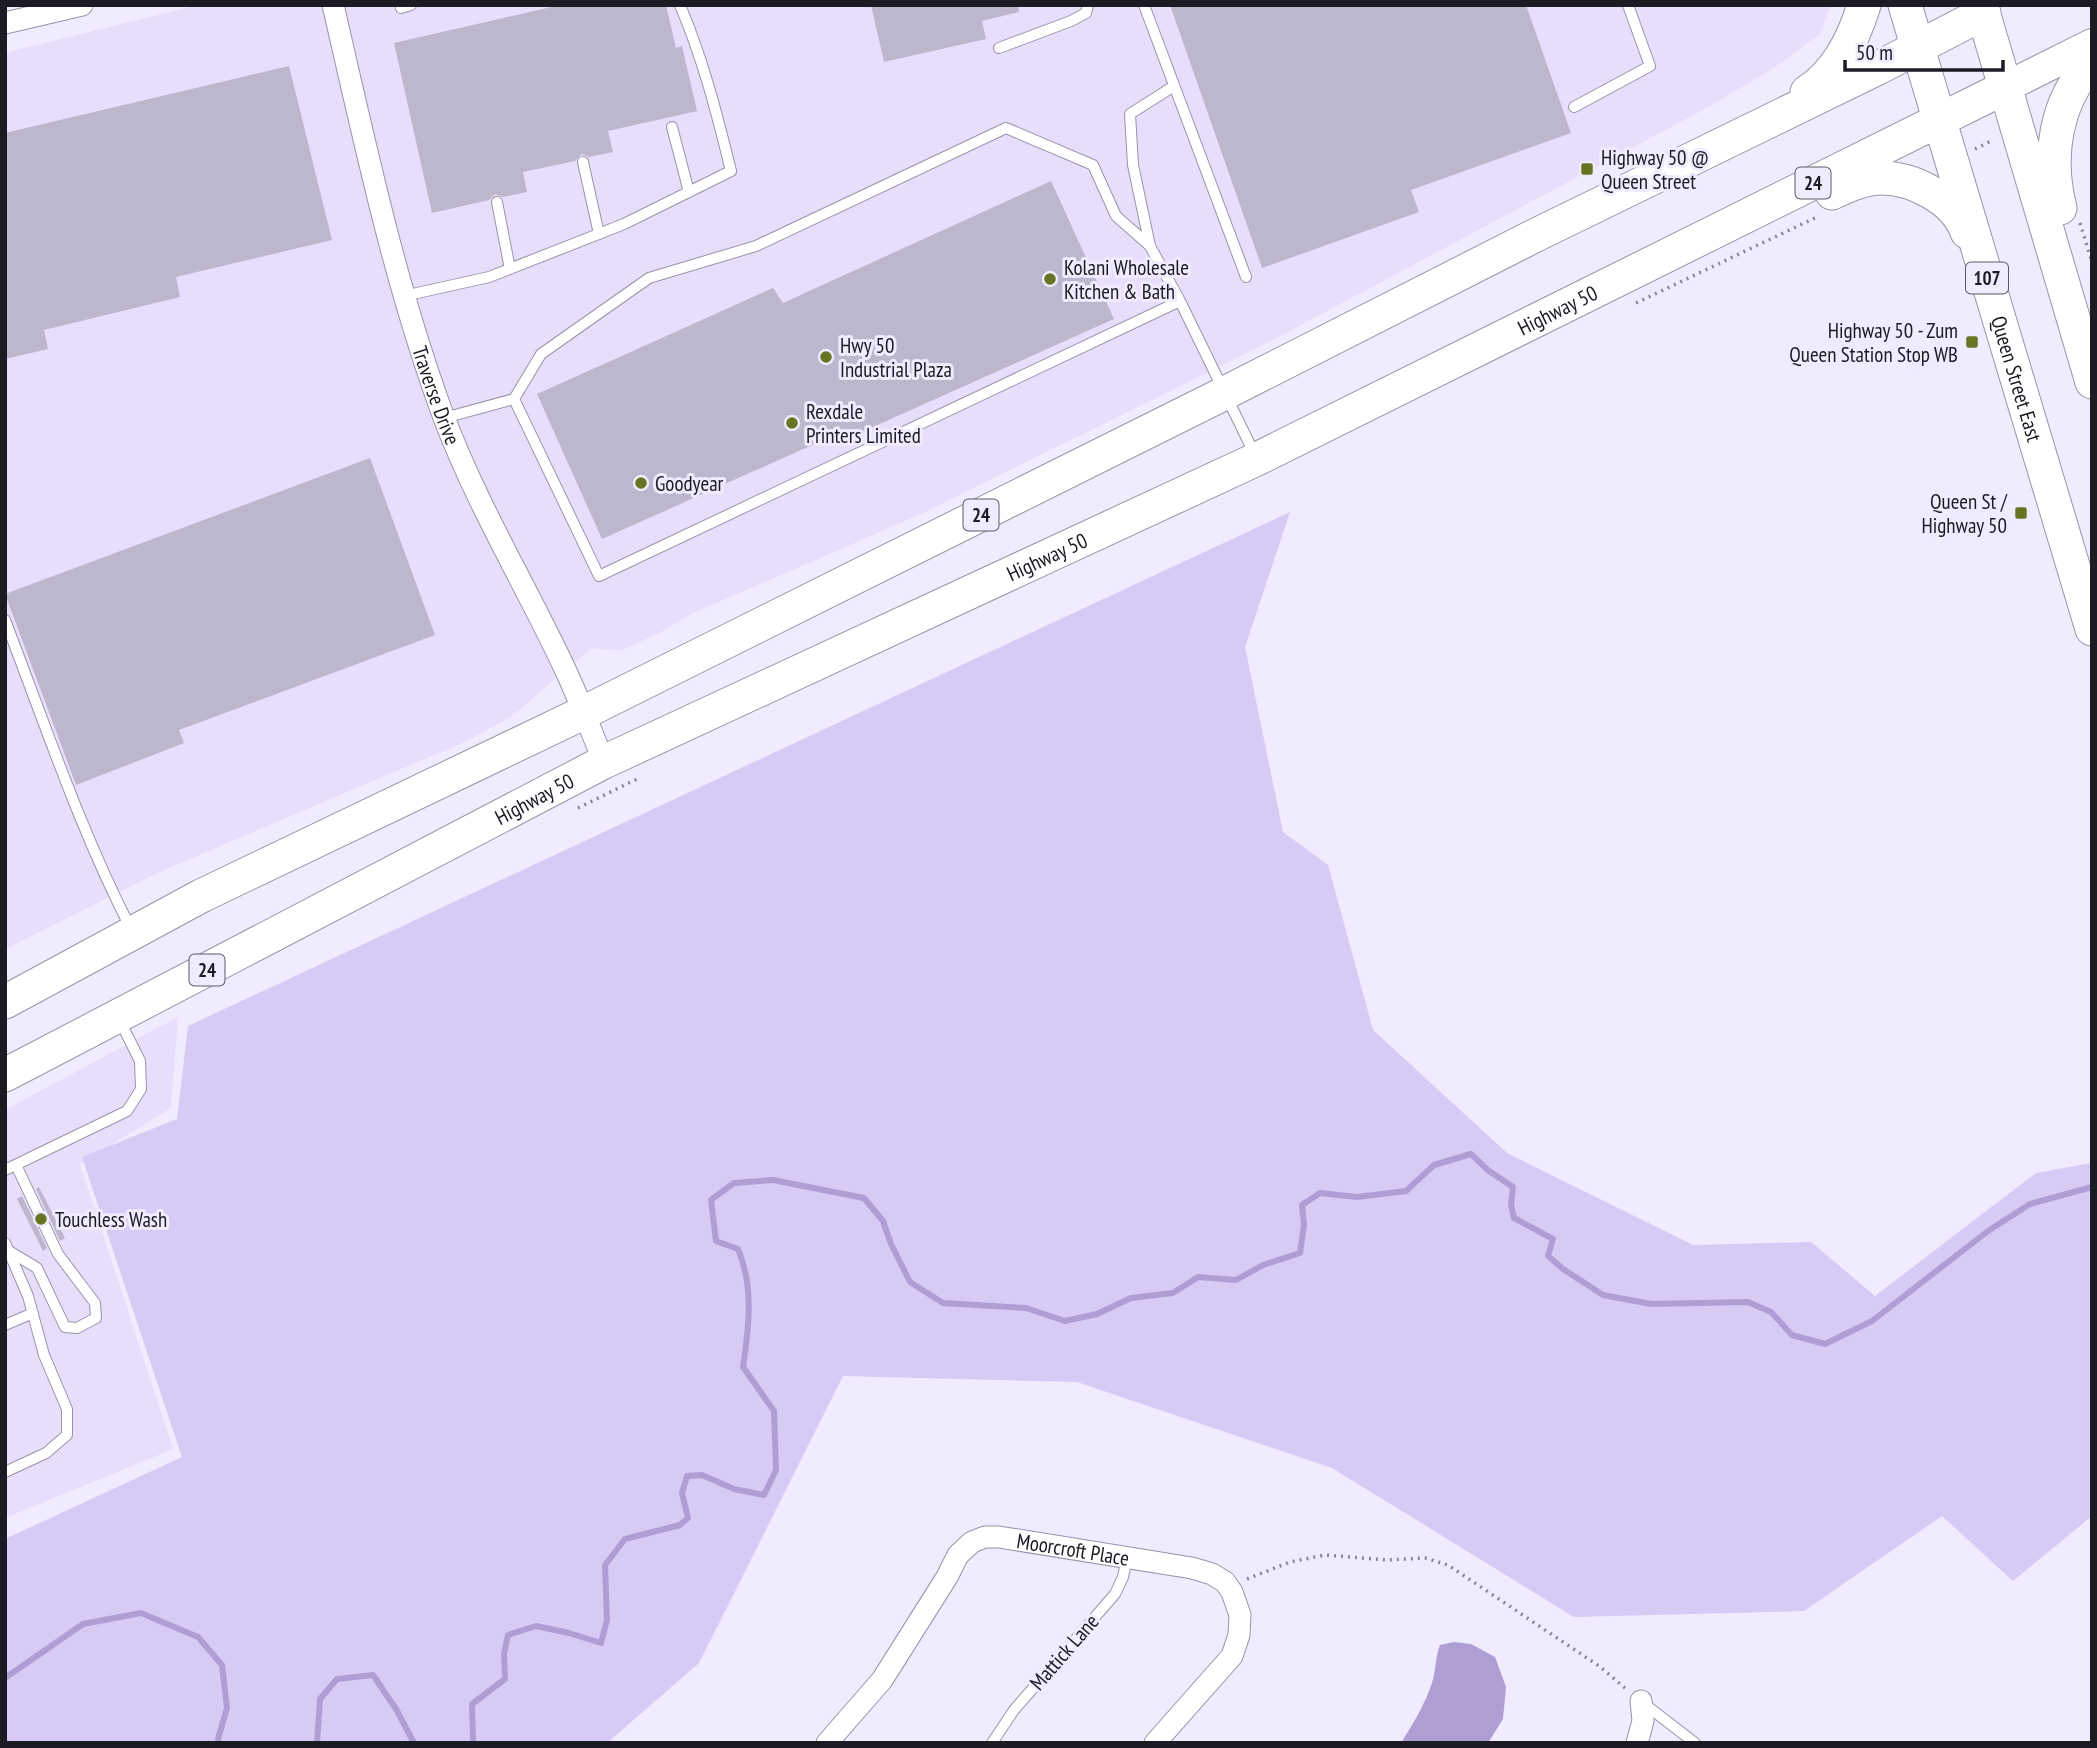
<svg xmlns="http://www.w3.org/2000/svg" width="2097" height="1748" viewBox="0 0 2097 1748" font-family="'PT Sans Narrow',sans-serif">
  <rect width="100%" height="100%" fill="#f0ebfe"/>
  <path fill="#e7defc" d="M198,5h1633l-11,29 -48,35 -71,42 -434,232 -346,171 -230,100 -32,19 -37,17 -32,-1 -79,68 -51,27 -301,128 -154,77v-896z
    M178,1017l-7,91 -91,56 93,285 -168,69v-408z"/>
  <path fill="#d7caf5" d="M1290,512l-45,135 38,185 45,33 45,165 134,123 186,92 118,-3 64,54 161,-123 56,-10v353l-79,65 -71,-65 -138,95 -230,6 -242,-149 -255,-86 -234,-6 -144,287 -92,80h-602v-204l177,-82 -100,-300 95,-38 11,-93z"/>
  <path fill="#af9ed4" d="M1454,1642l17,2 24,13 11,30 -3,32 -15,24h-87c12,-19 24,-39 31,-60 4,-12 3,-25 8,-38z"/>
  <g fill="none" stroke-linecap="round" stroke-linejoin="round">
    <path stroke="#af9ed4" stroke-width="6" d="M5,1678l78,-54 58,-11 57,24 24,28 5,43 -9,31 1,4
      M317,1743l3,-44 17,-20 36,-4 23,34 18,34
      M474,1743l-1,-3 -1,-36 33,-25 -1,-25 4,-19 28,-9 33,7 32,10 6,-23 -2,-55 20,-26 55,-14 8,-7 -6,-25 5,-17 15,-1 32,14 30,6 12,-25 -2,-59 -31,-44c6,-40 11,-80 -5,-118l-22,-8 -5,-41 23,-17 39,-3 91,18 19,23 8,23 19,38 33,21 83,5 39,13 32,-7 34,-16 42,-5 25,-16 38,3 27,-15 37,-12 4,-28 -2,-20 18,-12 37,4 49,-6 28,-26 37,-11 18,17 24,16 -2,18 3,13 39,21 -5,17 15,13 40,26 48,9 97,-2 23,10 21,23 33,9 47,-23 116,-90 42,-27 62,-17"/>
  </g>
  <path fill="#bdb7cd" d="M560,5h106l10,43 6,-2 15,65 -89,20 5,21 -24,5 -7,-3 -7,7 -52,11 4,20 -24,5 -8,-3 -6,6 -57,13 -38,-170z
    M871,5h147l1,7 -37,9 4,18 -102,23z
    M1170,5h356l45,128 -160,57 8,22 -157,56z
    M289,66l43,174 -156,37 4,20 -136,33 4,19 -43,10v-226z
    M1051,181l63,138 -261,117 -5,-7 -246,110 -65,-145 236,-106 10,15z
    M370,458l65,177 -256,95 5,13 -108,42 -71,-191z
    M39,1187l26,51 -5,3 -24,-52z
    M22,1196l25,52 -4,3 -26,-52z"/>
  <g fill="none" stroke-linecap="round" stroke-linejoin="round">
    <defs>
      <path id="lane" d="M1144,5l102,272
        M401,8l10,-3
        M999,48l72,-27 15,-8 2,-8
        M1174,86l-44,28 3,51 17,81 30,55
        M1574,107l76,-41 -22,-61
        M672,127l17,65
        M583,162l16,72
        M497,202l13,67
        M404,296l85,-19 135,-53 107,-53c-14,-57 -28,-112 -51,-166
        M514,399l27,-45 108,-76 107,-32 250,-118 87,37 23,51 34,30
        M444,418l70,-19 85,177 581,-275 75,154
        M5,620c40,104 75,210 126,309
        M5,1170l122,-59 14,-22 -1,-28 -21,-42
        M5,1243l23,53 16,59 23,54v26l-21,18 -41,19
        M9,1251l28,17 28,59 12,1 19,-10 -1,-15 -37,-49 -42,-89
        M5,1325l28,-12
        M1643,1703l52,40
        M992,1743l22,-33 101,-116 8,-17 4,-20"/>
      <g id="street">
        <path id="s1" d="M333,5c32,138 61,277 110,410 33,88 82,169 122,254 14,30 26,62 39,93"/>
        <path d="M5,23l77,-18"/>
        <path id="s2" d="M827,1743l55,-63 65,-103 11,-22 14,-13 13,-5h14l193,31 20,6 13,8 7,10 8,23 -1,20 -7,21 -77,87"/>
        <path d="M1637,1743l6,-22 -2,-20"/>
      </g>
      <path id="secondary" d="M2006,87l86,-43"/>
      <g id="primary">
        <path id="s3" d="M1905,5l187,624"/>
        <path d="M1981,5l111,377"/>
        <path d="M1807,92c30,-19 47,-54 57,-87"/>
        <path d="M1832,193c15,-7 30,-14 47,-15 34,-1 77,22 88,54"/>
        <path d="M2060,208c-13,-51 -5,-107 32,-146"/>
        <path d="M5,1002l196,-106 382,-183 640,-319 313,-159 342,-167 106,-55"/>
        <path id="s4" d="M5,1075l599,-313 653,-303 749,-372"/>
      </g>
    </defs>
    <use href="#lane" stroke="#9993a8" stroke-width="12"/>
    <use href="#street" stroke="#9993a8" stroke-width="23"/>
    <use href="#secondary" stroke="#9993a8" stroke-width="32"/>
    <use href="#primary" stroke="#9993a8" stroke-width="35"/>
    <path stroke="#898593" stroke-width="3.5" stroke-dasharray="2 5" stroke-linecap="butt" d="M1975,149l18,-9
      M2080,223l12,39
      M1636,303l183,-87
      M578,808l59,-29
      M1247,1579l43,-17 35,-7 62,5 38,-2 23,7 151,101 26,22"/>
    <use href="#lane" stroke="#fff" stroke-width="10"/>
    <use href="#street" stroke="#fff" stroke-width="21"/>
    <use href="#secondary" stroke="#fff" stroke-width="30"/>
    <use href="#primary" stroke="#fff" stroke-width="33"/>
  </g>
  <g fill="#677522" stroke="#f0ebfe" stroke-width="2.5">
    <rect x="1580" y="162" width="14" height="14" rx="3.5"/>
    <circle cx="1050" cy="279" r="7"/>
    <rect x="1965" y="335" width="14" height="14" rx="3.5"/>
    <circle cx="826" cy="357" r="7"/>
    <circle cx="792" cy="423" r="7"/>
    <circle cx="641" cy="483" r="7"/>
    <rect x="2014" y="506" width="14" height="14" rx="3.5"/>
    <circle cx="41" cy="1219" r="7"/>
  </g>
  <g text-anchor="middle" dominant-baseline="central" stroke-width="6" stroke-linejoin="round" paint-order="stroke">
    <g fill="#f0ebfe" stroke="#5c5964" stroke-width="2">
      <rect x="1795.5" y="167.5" width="35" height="31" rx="5"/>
      <rect x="1966" y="262.5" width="42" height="31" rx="5"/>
      <rect x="963.5" y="499.5" width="35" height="31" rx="5"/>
      <rect x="189.5" y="954.5" width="35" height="31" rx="5"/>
    </g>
    <g font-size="19" font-weight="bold" fill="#1c1a22">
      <text x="1813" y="183">24</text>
      <text x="1987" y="278">107</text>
      <text x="981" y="515">24</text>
      <text x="207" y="970">24</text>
    </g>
    <g font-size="21" fill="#1c1a22" stroke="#f0ebfe" text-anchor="start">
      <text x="1601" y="157">Highway 50 @<tspan x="1601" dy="24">Queen Street</tspan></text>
      <text x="1064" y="267">Kolani Wholesale<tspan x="1064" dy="24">Kitchen &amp; Bath</tspan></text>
      <text x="1958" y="330" text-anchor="end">Highway 50 - Zum<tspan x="1958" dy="24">Queen Station Stop WB</tspan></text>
      <text x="840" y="345">Hwy 50<tspan x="840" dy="24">Industrial Plaza</tspan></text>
      <text x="806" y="411">Rexdale<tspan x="806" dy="24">Printers Limited</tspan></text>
      <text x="655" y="483">Goodyear</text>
      <text x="2007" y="501" text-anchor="end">Queen St /<tspan x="2007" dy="24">Highway 50</tspan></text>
      <text x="55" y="1219">Touchless Wash</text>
    </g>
    <g font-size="21" fill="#1c1a22" stroke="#f0ebfe">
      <text stroke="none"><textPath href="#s4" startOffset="1731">Highway 50</textPath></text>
      <text stroke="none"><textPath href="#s3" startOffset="390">Queen Street East</textPath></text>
      <text stroke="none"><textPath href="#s1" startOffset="404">Traverse Drive</textPath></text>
      <text stroke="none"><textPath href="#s4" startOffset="1164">Highway 50</textPath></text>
      <text stroke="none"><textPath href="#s4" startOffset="597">Highway 50</textPath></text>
      <text stroke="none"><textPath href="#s2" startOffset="352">Moorcroft Place</textPath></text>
      <text transform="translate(1064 1652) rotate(-49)">Mattick Lane</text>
    </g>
  </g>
  <rect width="2097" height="1748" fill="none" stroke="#1c1a22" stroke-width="14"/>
  <path d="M1845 60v10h158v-10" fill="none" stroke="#1c1a22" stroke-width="3.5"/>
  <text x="1856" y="60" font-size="21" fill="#1c1a22" stroke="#f0ebfe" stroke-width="5" paint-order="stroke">50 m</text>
</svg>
